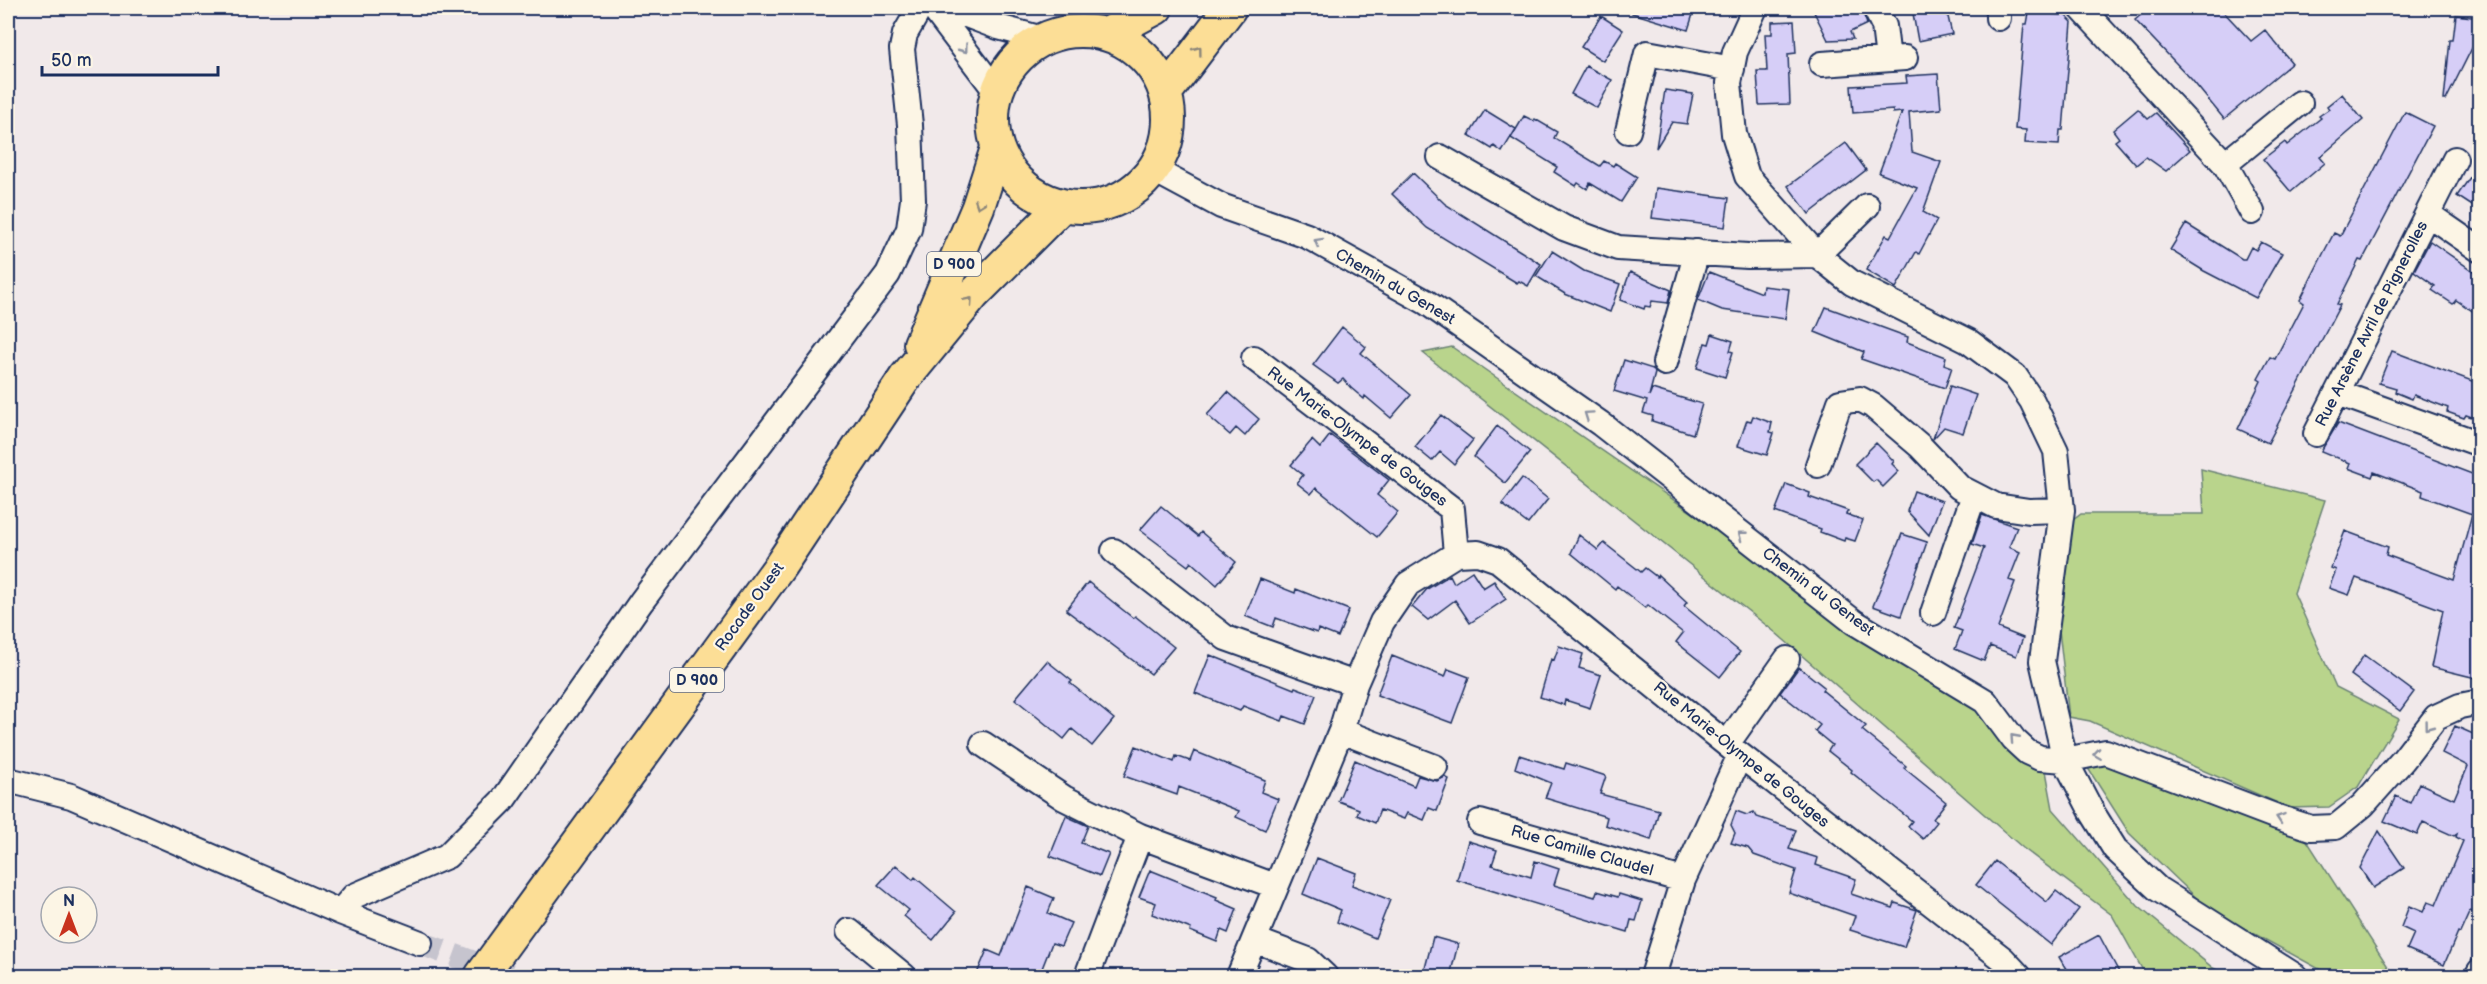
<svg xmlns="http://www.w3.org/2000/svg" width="2487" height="984" viewBox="0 0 2487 984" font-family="'Balsamiq Sans',sans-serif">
  <rect width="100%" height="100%" fill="#f1e9ea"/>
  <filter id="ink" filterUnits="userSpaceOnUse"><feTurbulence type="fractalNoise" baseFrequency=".0167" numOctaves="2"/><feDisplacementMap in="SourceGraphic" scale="12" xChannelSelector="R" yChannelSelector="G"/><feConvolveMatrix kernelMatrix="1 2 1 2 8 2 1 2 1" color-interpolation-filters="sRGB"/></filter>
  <g filter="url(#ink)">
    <path fill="#b9d48c" stroke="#6a8275" stroke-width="1.5" d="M1452,347l519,358 75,66 7,38 85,97 75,62 16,8h-83l-34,-61 -89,-67 -247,-215 -353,-280z
      M2201,469l124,31 -31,93 42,94 63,32 -41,68 -29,20 -40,1 -199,-87 -21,-4 -10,-87 9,-106 13,-10h123z
      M2102,758l204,81 88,137h-62l-125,-68 -78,-75 -45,-71z"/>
    <path fill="#d6cef7" stroke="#1b2f5e" stroke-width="1.5" d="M1633,8h62l-7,22 -56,-17z
      M1812,8h49l6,16 -17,8 3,7 -25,1z
      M1912,8h34l6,26 -34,7z
      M2149,8h71l31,33 14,-11 27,33 -68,56 -32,-39 -57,-60z
      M2029,13l36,2 7,7 -9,108h-3l-1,15 -34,-2 1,-13 -11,-1 9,-105h3z
      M2456,15l24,3v14l-34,68h-2l6,-60h3z
      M1601,16l22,14 -20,31 -22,-14z
      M1794,21l2,32 -8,1 2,50 -31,1 -2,-34h10l-2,-37h7v-12z
      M1586,66l26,14 -15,28 -26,-14z
      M1938,74l3,35 -32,3 3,40 29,10 -18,50 14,8 -18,34 -3,-2 -20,36 -30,-18 20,-35 4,2 27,-49 -38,-15 23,-61 -9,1v-3l-40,3 -2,-27 56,-3 -1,-7z
      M1665,90l28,4 -6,30 -15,-2 -16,26z
      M2342,94l21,26 -43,37 5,6 -34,29 -28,-33 22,-17 2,3 34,-27 -2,-2 10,-7 -2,-3z
      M2138,109l10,10 8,-6 34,37 -24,21 -20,-14 -10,8 -21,-24 4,-3 -6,-8z
      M1485,110l31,19 -14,23 -8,-6 -2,3 -23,-14z
      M2405,112l28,14 -71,135 -3,-1 -22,44 3,1 -72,138 -30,-14 23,-48 -3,-2 12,-22 5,2 29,-56 -4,-3 24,-48 10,-19 6,3z
      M1524,116l10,5 1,-2 22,13 -3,6 46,28 4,-5 9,5 2,-3 22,14 -16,25 -31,-19 -3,6 -9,-6 -2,3 -22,-14 3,-5 -46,-29z
      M1846,143l20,27 -57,44 -21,-28z
      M2480,163v48l-23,-15z
      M1413,173l32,31 96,60 -13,22 -9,-5 -2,2 -90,-55 -35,-34z
      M1656,188l73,10 -4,29 -73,-9z
      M2186,224l56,35h3l6,-12 5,3 5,-8 21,11 -26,45 -52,-27 -34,-21z
      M2430,241l50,35v40l-24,-16 -3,4 -21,-14 3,-4 -21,-15z
      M1552,251l32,20 36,13 -10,28 -45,-18 -29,-18z
      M1630,272l41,18 -3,13 -16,-2 -2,6 -5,-1 -1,3 -24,-9z
      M1709,272l53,21 1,-7 26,3 -4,30 -63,-9 -24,-10z
      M1826,307l82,30 -1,5 39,15 -2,7 8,3 -7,21 -84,-29 3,-7 -49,-20z
      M1342,327l24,20 -5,6 50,42 -20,23 -26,-22 -1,3 -13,-11 -8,-9 -5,4 -25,-18z
      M1712,334l21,7 -3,10 3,1 -8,25 -28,-9 8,-25 4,1z
      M2392,351l88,33v36l-14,-5 -2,3 -17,-6 1,-4 -34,-13 -2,4 -17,-7 1,-4 -17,-5z
      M1624,360l29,9 2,4 -6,23 3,-7 50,15 -9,30 -41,-13 1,-5 -10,-3 4,-12 -33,-10z
      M1950,386l26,9 -13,38 -19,-6 -11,12z
      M1228,392l31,27 -14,17 -9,-8 -6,7 -23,-20z
      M1441,415l32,25 -19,24 -14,-12 -8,9 -17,-14z
      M1753,416l19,7 -2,9 4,1 -7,22 -29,-9 9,-26 4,1z
      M2338,423l142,54v187l-4,14 -45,-11 12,-57 -87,-32 -7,17 -20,-7 7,-18 -5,-2 14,-37 43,16 -2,8 68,25 18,-66 -50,-18 1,-5 -49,-19 -2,5 -24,-9 2,-5 -29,-12z
      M1497,426l33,26 -25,31 -31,-26z
      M1330,435l59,45 -12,15 21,17 -21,25 -61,-49 -5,6 -14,-11 6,-8 -12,-10 21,-25 8,8z
      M1876,443l18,18 -2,3 7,7 -16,16 -7,-7 -3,2 -18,-18z
      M1522,478l26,21 -20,25 -26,-20z
      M1786,484l24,9 -1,4 39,14 -2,3 17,6 -8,21 -10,-3 -1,3 -24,-9 1,-3 -46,-17z
      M1914,491l28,10 -13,34 -22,-24z
      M1161,506l37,30 3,-4 35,30 -19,23 -26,-23 -3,4 -48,-36z
      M1982,515l35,12 -8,20 11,5 -11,28 6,2 -17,46 25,10 -7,18 -26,-10 -6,15 -29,-12 7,-18 -8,-3 30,-80 -12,-4z
      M1902,534l25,8 -26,74 -28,-10z
      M1579,535l19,15 6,-7 37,29 4,-4 12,9 1,-2 29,27 -3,4 56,46 -20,25 -44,-35 7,-9 -35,-28 -3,3 -28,-22 -2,3 -44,-36z
      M1472,571l11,17 11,-7 12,18 -36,24 -15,-23 -27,20 -16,-13 15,-18 23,-14 4,8z
      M1260,579l35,14 1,-4 53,21 -11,27 -20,-8 -1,4 -41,-15 -3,9 -28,-11z
      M1088,582l45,36 2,-2 39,31 -23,27 -85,-64z
      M1559,646l24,8 -4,14 22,7 -11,33 -25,-8 -1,5 -24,-8 11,-38 3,1z
      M1210,655l84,34 1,-2 21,8 -11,29 -21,-8 -2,5 -39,-15 -3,5 -45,-18z
      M2364,655l50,37 -14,19 -49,-36z
      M1392,656l53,21 3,-8 21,8 -17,46 -75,-28z
      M1047,661l25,20 -2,2 44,36 -22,27 -20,-17 -8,10 -49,-40z
      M1799,667l25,20 -2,3 44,36 -4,4 44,36 -2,2 42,34 -13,17 4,3 -14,17 -15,-13 4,-5 -61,-49 1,-2 -24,-19 4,-6 -17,-14 5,-6 -40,-32z
      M2455,726l25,11v178l-10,-4 -10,22 -2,-1 -14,33 -37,-16 7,-16 -13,-6 8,-21 14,6 5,-10 8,3 27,-64 -7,-4 1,-3 -3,2 -31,-14 -6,13 -33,-14 12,-25 14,7 9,-20 35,16 14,-33 -26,-13z
      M1136,746l38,16 2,-6 14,5 4,-10 71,29 -4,12 17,7 -13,31 -29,-13 3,-6 -60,-24 -2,8 -53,-19z
      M1519,755l45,14 2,-6 40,13 -6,18 59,16 -8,30 -46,-15 2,-8 -62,-19 6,-15 -36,-15z
      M1355,760l59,26 4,-10 19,5 8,-4 4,2 -12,32 -8,-3 -5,12 -17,-7 -3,6 -24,-9 -5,13 -18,-8 2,-6 -21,-8z
      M1736,811l11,4 7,-3 3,5 39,13 -7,19 29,9 -2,7 40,14 -5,15 42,14 2,-5 22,7 -13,37 -54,-17 5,-14 -66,-23 7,-23 -42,-15 -6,-7 -17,-5 4,-10 -4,-8z
      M1066,816l22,10 -7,17 28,11 -9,22 -50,-20z
      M2379,831l25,37 -31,20 -13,-20z
      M1468,841l29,9 -5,15 39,12 4,-16 24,8 -5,16 41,12 2,-6 21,6 1,-3 23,7 -6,20 -5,-1 -3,12 -171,-52z
      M1317,858l39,15 -4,12 38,15 -15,38 -38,-16 4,-12 -38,-16z
      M1995,861l52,41 9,-11 23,18 -28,36 -75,-60z
      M896,865l17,15 2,-3 41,35 -23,28 -29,-24 5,-6 -31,-25z
      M1150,870l67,27 -1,3 21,9 -9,24 -7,-3 -4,12 -27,-11 1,-2 -39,-15 4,-11 -17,-6z
      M1028,887l26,11 -6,15 23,10 -10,23 -9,-3 -13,33h-63l11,-26 14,6z
      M2099,935l22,41h-51l-11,-19z
      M1433,937l25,7 -8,32h-27z"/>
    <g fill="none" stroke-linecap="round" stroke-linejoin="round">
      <path stroke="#c6c4ce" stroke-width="24" stroke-dasharray="24 12" stroke-linecap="butt" d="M420,943l90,33"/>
      <defs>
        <path id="minor" d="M933,8l63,83
          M948,8l50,19 45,12
          M1755,8l-20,44 -6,31 5,51 13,42 70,79 35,28 116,58 47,35 17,25 24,50 6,59 -20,151 23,99 27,52 23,37 43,40 137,87
          M1875,8l9,18 4,33
          M2081,8l144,156 27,48
          M1998,18v-10
          M1822,64l83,-6
          M1628,131l19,-78 85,16
          M1440,157l124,71 54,20 130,8 69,-1 50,-49
          M2225,164l75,-61
          M1154,170l67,36 86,30 119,66 175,122 253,198 131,79 29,39 13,12 13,6 25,2 41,-8 171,65 34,11 25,-1 27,-22 40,-45 33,-43 24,-11 20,-4
          M2428,214l52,36
          M1254,358l198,151 4,45
          M1665,363l32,-111
          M2338,393l142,51
          M2316,434l139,-275
          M1818,465l22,-63 20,-3 13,7 47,40 39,41 37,19 33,5 33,-1
          M1114,551l112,87 129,46
          M1933,613l41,-118
          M1341,731l94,36
          M983,744l81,54 76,38 135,50
          M1727,744l60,-85
          M8,780l63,16 269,116 80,31
          M1480,822l203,58
          M340,912l14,-16 93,-40 56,-56 138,-198 247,-328 21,-45 4,-29 -3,-75 -8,-76 3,-15 15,-26
          M849,931l55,45
          M1255,940l53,20 17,16
          M1087,976l53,-140
          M1239,976l102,-245 14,-47 27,-62 26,-38 48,-30 22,-1 20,7 242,195 263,204 16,17
          M1653,976l30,-96 57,-125
          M2477,976l3,-5"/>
        <path id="major" d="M993 119a88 88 0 1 1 176 0a88 88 0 1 1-176 0Z
          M1107,34l49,-26
          M1166,92l64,-84
          M920,344l58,-137 19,-59
          M481,976l299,-410 125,-188 68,-83 89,-89"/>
      </defs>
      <use href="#minor" stroke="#1b2f5e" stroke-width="28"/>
      <use href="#major" stroke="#1b2f5e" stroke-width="36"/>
      <use href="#minor" stroke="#fcf5e5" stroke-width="24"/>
      <use href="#major" stroke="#fcde96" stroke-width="32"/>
    </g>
    <defs><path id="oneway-chevron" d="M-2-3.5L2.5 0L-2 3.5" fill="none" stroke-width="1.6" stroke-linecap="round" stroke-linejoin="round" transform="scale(1.5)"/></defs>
    <g stroke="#8c92a2">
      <use href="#oneway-chevron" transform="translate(964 49) rotate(53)"/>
      <use href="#oneway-chevron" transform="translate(1318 242) rotate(-151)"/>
      <use href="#oneway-chevron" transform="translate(1588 415) rotate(-145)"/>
      <use href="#oneway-chevron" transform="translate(1742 535) rotate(-142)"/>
      <use href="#oneway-chevron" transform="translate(2428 726) rotate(127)"/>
      <use href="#oneway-chevron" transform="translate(2014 738) rotate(-132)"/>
      <use href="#oneway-chevron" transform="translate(2097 754) rotate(172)"/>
      <use href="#oneway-chevron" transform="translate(2280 818) rotate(-161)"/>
    </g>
    <g stroke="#8c867a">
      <use href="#oneway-chevron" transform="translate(1198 50) rotate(-53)"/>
      <use href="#oneway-chevron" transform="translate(979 204) rotate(109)"/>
      <use href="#oneway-chevron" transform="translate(969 301) rotate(-49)"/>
    </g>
  </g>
  <g text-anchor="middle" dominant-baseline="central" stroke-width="4.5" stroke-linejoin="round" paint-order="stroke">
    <g fill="#fcf5e5" stroke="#5e6a86" stroke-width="1.5">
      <rect x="927" y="252" width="54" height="24" rx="4.5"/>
      <rect x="670" y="668" width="54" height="24" rx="4.5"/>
    </g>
    <g font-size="15" font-weight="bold" fill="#1b2f5e">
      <text x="954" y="264">D 900</text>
      <text x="697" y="680">D 900</text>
    </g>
    <g font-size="16" fill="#1b2f5e" stroke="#fcf5e5">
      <text transform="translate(1395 287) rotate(30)">Chemin du Genest</text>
      <text transform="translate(2372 324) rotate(-63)">Rue Arsène Avril de Pignerolles</text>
      <text transform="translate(1357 437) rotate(37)">Rue Marie-Olympe de Gouges</text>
      <text transform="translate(1818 592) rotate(37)">Chemin du Genest</text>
      <text transform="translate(750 607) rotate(-54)">Rocade Ouest</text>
      <text transform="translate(1741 755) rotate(39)">Rue Marie-Olympe de Gouges</text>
      <text transform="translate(1582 851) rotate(16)">Rue Camille Claudel</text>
    </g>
  </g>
  <rect width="2487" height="984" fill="none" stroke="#fcf5e5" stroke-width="30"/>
  <rect x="15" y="15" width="2457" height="954" fill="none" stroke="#1b2f5e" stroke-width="2" filter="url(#ink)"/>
  <g transform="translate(69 915)"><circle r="28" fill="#fcf5e5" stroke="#a2a6af" stroke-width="1.5"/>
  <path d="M0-4.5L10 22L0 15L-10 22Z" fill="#c8321e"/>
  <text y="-9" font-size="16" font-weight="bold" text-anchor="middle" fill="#1b2f5e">N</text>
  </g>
  <path d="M42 66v9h176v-9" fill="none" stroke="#1b2f5e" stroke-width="3"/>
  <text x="51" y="66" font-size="18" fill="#1b2f5e" stroke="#fcf5e5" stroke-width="4.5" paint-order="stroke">50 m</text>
</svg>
